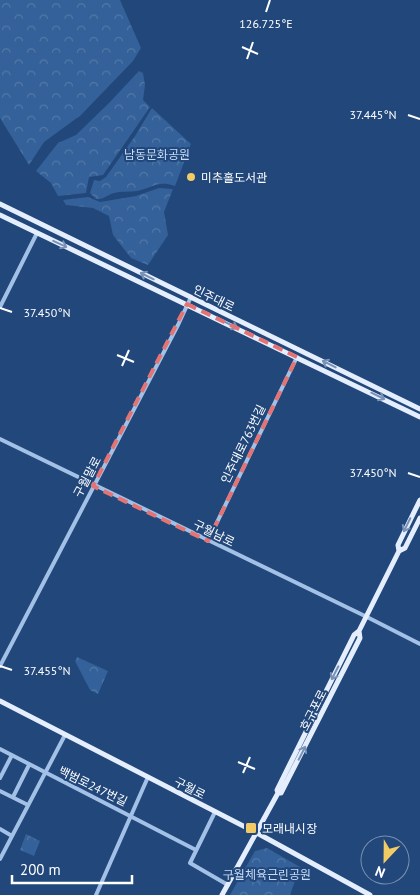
<svg xmlns="http://www.w3.org/2000/svg" width="420" height="895" viewBox="0 0 420 895" font-family="'PT Sans','Noto Sans KR',sans-serif">
  <defs>
    <pattern id="forest-crowns" width="20" height="18" patternUnits="userSpaceOnUse" patternTransform="scale(1.25)"><rect width="20" height="18" fill="#346199"/><path d="M2 6a3 3 0 1 1 6 0M12 15a3 3 0 1 1 6 0" fill="none" stroke="#5279a8"/></pattern>
  </defs>
  <rect width="100%" height="100%" fill="#21477b"/>
  <path fill="url(#forest-crowns)" d="M0,0h120l21,48 -8,13 -52,54 -37,27 -15,23 -29,-47z
    M139,71l4,2 2,12 -2,15 7,7 -47,68 -14,2 -3,16 -28,3 -7,-13 -15,-12 22,-28 18,-8 34,-33z
    M152,108l39,36 -16,42c-18,-6 -22,2 -38,5 -7,1 -16,0 -23,2 -7,2 -11,7 -18,6l-6,-6 4,-13 6,1 6,-4 29,-41z
    M159,188l14,1 -9,23 4,23 -20,30 -17,-7 -18,-23 -4,-19 -16,-8 -27,-3 -3,-5 25,-3 12,5 36,-6z
    M77,657l31,14 -10,23 -8,-4 -15,-29z
    M26,834l14,7 -6,15 -14,-6z
    M267,848l33,19 -10,28h-60l25,-44z"/>
  <g fill="none" stroke-linecap="round" stroke-linejoin="round">
    <path stroke="#a3c1e6" stroke-width="4" d="M0,307l37,-74
      M0,439l367,178 53,27
      M208,541l89,-184
      M0,666l178,-341 13,-28
      M0,749l196,101
      M0,778l12,-23
      M0,791l28,14
      M13,797l16,-32
      M215,812l-25,51 38,22
      M0,829l12,7
      M0,859l65,-124
      M96,895l52,-118"/>
    <path stroke="#e4eefd" stroke-width="5" d="M0,204l420,205
      M0,215l420,202
      M399,551l-1,-6 22,-45
      M0,701l257,132 113,62
      M278,793h3l79,-155 -1,-7
      M222,895l56,-102 -1,-3 77,-155 5,-4 40,-80 6,-3 15,-30"/>
  </g>
  <defs><path id="oneway-shaft" d="M-6 0H5M1.5-3L5.5 0L1.5 3" fill="none" stroke-width="1.6" stroke-linecap="round" stroke-linejoin="round" transform="scale(1.25)"/></defs>
  <g stroke="#7992b6">
    <use href="#oneway-shaft" transform="translate(60 244) rotate(25)"/>
    <use href="#oneway-shaft" transform="translate(147 276) rotate(-154)"/>
    <use href="#oneway-shaft" transform="translate(231 325) rotate(26)"/>
    <use href="#oneway-shaft" transform="translate(329 364) rotate(-153)"/>
    <use href="#oneway-shaft" transform="translate(378 396) rotate(26)"/>
    <use href="#oneway-shaft" transform="translate(407 525) rotate(116)"/>
    <use href="#oneway-shaft" transform="translate(335 673) rotate(117)"/>
    <use href="#oneway-shaft" transform="translate(302 753) rotate(-63)"/>
  </g>
  <path fill="none" stroke="#e47373" stroke-width="4" stroke-dasharray="10 6" stroke-linejoin="round" d="M187,304l110,53 -89,184 -115,-55z"/>
  <path fill="none" stroke="#fff" stroke-width="2" d="M266,12l4,-12M242,47l16,7M247,59l6,-17M408,115l12,4M0,308l12,4M117,355l17,7M122,366l7,-16M408,473l12,4M0,666l12,4M238,762l17,7M243,773l7,-16"/>
  <g fill="#f2cb65" stroke="#21477b" stroke-width="2">
    <circle cx="191" cy="177" r="5"/>
    <rect x="245" y="822" width="12" height="12" rx="2.5"/>
  </g>
  <g text-anchor="middle" dominant-baseline="central" stroke-width="4" stroke-linejoin="round" paint-order="stroke">
    <g font-size="12" fill="#c6dbf5" stroke="#21477b">
      <text x="157" y="154">남동문화공원</text>
      <text x="267" y="874">구월체육근린공원</text>
    </g>
    <g font-size="12" fill="#fff" stroke="#21477b" text-anchor="start">
      <text x="201" y="177">미추홀도서관</text>
      <text x="262" y="828">모래내시장</text>
    </g>
    <g font-size="12" fill="#fff" stroke="#21477b">
      <text transform="translate(214 298) rotate(26)">인주대로</text>
      <text transform="translate(243 444) rotate(-64)">인주대로763번길</text>
      <text transform="translate(87 477) rotate(-62)">구월말로</text>
      <text transform="translate(214 533) rotate(26)">구월남로</text>
      <text transform="translate(313 710) rotate(-63)">호구포로</text>
      <text transform="translate(93 786) rotate(26)">백범로247번길</text>
      <text transform="translate(190 788) rotate(27)">구월로</text>
    </g>
  </g>
  <g font-size="12" text-anchor="middle" fill="#fff" stroke="#21477b" stroke-width="4" stroke-linejoin="round" paint-order="stroke">
    <text x="266" y="28">126.725°E</text>
    <text x="373" y="119">37.445°N</text>
    <text x="47" y="317">37.450°N</text>
    <text x="373" y="477">37.450°N</text>
    <text x="47" y="675">37.455°N</text>
  </g>
  <g transform="translate(385 860) rotate(202)"><circle r="24" fill="#21477b" stroke="#7a91b0"/>
  <path d="M0-4L9 19L0 12L-9 19Z" fill="#f2cb65"/>
  <text y="-8" font-size="14" font-weight="bold" text-anchor="middle" fill="#ffffff">N</text>
  </g>
  <path d="M12 875v8h120v-8" fill="none" stroke="#ffffff" stroke-width="2.5"/>
  <text x="20" y="875" font-size="15" fill="#ffffff" stroke="#21477b" stroke-width="4" paint-order="stroke">200 m</text>
</svg>
